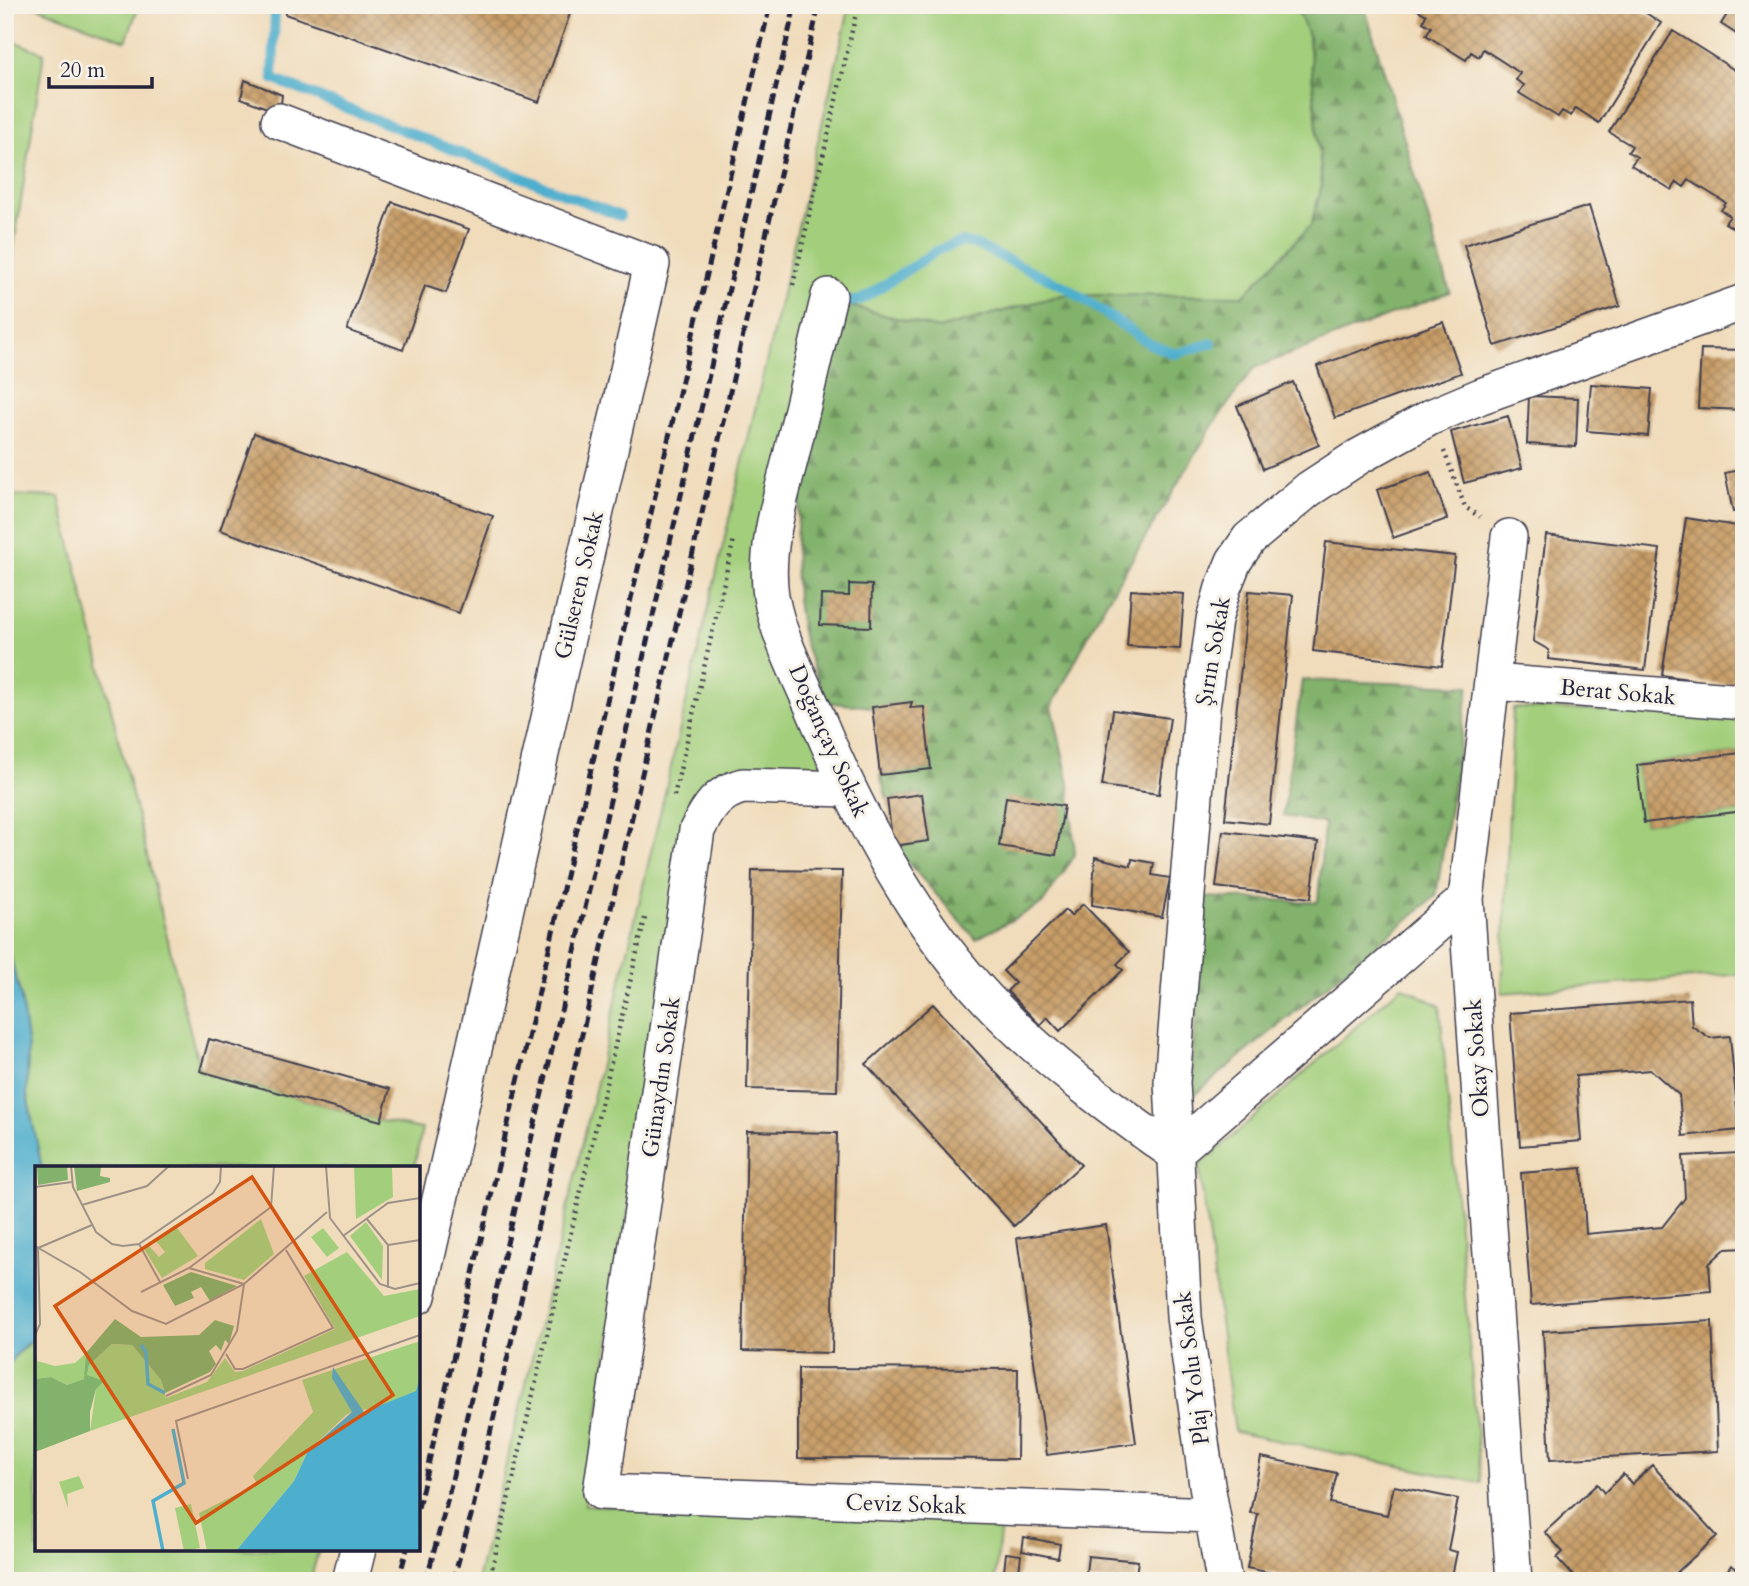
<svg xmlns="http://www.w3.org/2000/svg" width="1749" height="1586" viewBox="0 0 1749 1586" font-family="Cardo,serif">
  <defs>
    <pattern id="forest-firs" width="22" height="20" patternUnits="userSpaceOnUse" patternTransform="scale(1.75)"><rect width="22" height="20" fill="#82b26c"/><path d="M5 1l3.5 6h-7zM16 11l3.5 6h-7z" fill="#6a905a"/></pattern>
    <pattern id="building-cross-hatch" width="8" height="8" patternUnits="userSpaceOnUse" patternTransform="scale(1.75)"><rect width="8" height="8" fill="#c89e67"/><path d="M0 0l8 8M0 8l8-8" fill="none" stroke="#a28056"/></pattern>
  </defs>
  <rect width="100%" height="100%" fill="#f7f3e8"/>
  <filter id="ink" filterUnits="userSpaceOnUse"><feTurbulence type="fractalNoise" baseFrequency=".0143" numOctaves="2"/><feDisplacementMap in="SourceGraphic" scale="14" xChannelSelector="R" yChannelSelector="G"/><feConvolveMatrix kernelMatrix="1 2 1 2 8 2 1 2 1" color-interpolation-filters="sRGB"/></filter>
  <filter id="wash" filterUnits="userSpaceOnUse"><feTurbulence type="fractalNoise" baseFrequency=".00686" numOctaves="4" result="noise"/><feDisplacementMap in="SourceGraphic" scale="28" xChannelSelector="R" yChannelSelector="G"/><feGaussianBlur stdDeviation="1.57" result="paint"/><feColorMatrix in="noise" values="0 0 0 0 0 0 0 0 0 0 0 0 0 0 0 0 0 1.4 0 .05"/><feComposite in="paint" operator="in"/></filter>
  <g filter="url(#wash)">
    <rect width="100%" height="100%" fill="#f0dcbb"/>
    <path fill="#a3cf7c" stroke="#62785c" stroke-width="2" d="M32,5h107l-13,36z
      M850,5h446l13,33 13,147 -11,40 -68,71 -181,-1 -124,34 -92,-24 -17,-9 -70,253 66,218 -112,10 -18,20 -9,27 -101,681 416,18 -6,58h-518l52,-210z
      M5,38l39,15 -30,192 -9,124z
      M5,495l54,2 141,574 181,50 41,8 -8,39h-372l-15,-73 1,-45 -7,-53 -16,-59z
      M1513,708l229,6 -1,39 -104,12 7,58 100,-12v163l-242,19z
      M1402,986l38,20 41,477 -246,-51 -36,-266z
      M37,1335v214h282l-9,32h-305v-206l7,-16z"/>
    <path fill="url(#forest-firs)" stroke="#526a54" stroke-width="2" d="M1296,5h68l86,287 -196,76 -41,57 -112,186 -49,95 17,77 6,72 -33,49 -66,35 -83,-93 36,-5 -7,-47 -35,5 -7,-24 51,-6 -21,-61 1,-5 -39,4 -46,-5c-7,-21 -18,-44 -23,-66 -25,-110 17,-225 43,-331l92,24 124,-34 181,1 68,-71 11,-40 -13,-147z
      M1302,680l167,6 -33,210 -247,203 17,-202 112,5 6,-79 -41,-7z"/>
    <path fill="#4eaecd" stroke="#386884" stroke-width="2" d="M5,938l16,59 7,53 -1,45 15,73h-5v174h-9l-16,17 -7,16z"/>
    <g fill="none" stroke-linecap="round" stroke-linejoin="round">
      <path stroke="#4eaecd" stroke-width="10" d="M275,5l-2,74 347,137
        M849,302l12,-2 77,-50 23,-8 13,2 92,43 84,57 25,10 37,-11"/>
    </g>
    <g id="blocks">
      <path fill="url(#building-cross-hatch)" d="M286,5h287l-34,97 -254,-88z
        M1410,5h224l27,18 -62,100 -23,-15 -5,8 -9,-5 -4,6 -39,-24 5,-8 -8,-5 4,-7 -37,-24 -4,8 -8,-5 -5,8 -40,-25 5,-8 -8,-5 3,-7z
        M1733,5h11v34l-23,-15z
        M1673,31l71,45v159l-19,-12 5,-7 -9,-6 5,-7 -37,-23 -5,7 -7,-5 -5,8 -41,-25 6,-8 -9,-5 4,-6 -23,-14z
        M245,80l37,15 -2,18 -39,-15z
        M392,202l77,27 -23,64 -21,-7 -22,64 -56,-20z
        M1589,206l31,100 -125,40 -31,-101z
        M1443,322l18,51 -126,45 -18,-52z
        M1701,349l43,1 -1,60 -45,-2z
        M1293,382l26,63 -56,24 -26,-63z
        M1591,384l61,5 -4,47 -61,-5z
        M1529,396l49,2 -2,49 -49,-3z
        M1508,416l14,52 -58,15 -13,-51z
        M254,433l239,83 -34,97 -239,-83z
        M1744,469v41l-11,2 -8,-39z
        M1431,472l16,47 -54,19 -16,-48z
        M1686,518l58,9v100l-10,59 -72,-11z
        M1546,535l114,14 -15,121 -97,-11 1,-9 -16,-9z
        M1326,542l129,14 -13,110 -129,-15z
        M849,584l23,1 -1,42 -51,-2 1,-30 28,1z
        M1131,590l53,4 -4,55 -53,-3z
        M1249,591l44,4 -24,229 -44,-5z
        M912,702l-2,6 14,-1 7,62 -51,6 -8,-68z
        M1113,710l57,8 -11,76 -57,-8z
        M1741,753l3,58 -100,12 -7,-58z
        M922,794l7,47 -36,5 -6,-47z
        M1006,797l58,9 -8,49 -57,-9z
        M1223,831l95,11 -7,56 -95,-11z
        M1095,857l36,9 1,-7 22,4 -2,12 18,3 -8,39 -70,-12z
        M752,870l90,1 -5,220 -90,-2z
        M1083,904l46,48 -12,12 6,6 -63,61 -13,-14 -7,8 -33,-34 8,-8 -12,-12 62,-61 6,6z
        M1690,999l2,27 18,12 20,-2 9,94 -56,6 -4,-41 -28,-25 -75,6 5,65 -61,5 -10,-133z
        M933,1004l148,161 -67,61 -148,-162z
        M209,1039l181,50 -9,32 -181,-50z
        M747,1131l90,2 -5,220 -90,-2z
        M1739,1153l5,95 -19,1 -16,15 2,27 -180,14 -10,-132 61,-5 4,66 76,-7 23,-29 -2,-42z
        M1106,1225l30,218 -89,12 -30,-217z
        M1712,1321l6,130 -168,9 -7,-129z
        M798,1368l220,1 -1,90 -219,-1z
        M1261,1457l76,16 -7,30 57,12 7,-29 64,13 -10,51 9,2 -6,29h-141l-63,-13 11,-54 -8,-1z
        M1652,1465l65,71 -42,38 6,7h-103l-21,-23 6,-6 -18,-20 52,-48 7,9 19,-19 9,10z
        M1024,1537l36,7 -2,14 -36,-7z
        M1006,1553l15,2 -3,26h-15z
        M1088,1556l50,5 -3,20h-50z
        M1731,1565l13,8v8h-23z"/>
    </g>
  </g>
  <g filter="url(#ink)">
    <use href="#blocks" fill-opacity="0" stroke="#413e4e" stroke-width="2"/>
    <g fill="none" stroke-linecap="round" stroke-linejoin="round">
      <defs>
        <path id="minor" d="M279,121l373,143 -234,1032
          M829,296c-13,53 -25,106 -38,160 -11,44 -27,94 -20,140 7,41 29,81 45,119 41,99 97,205 171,284 55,59 122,108 187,154
          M1509,537l-43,362 48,682
          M1493,682l251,20
          M846,789l-103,-3c-25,6 -35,22 -46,44l-96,662 611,23
          M1174,1153l292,-254
          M350,1581l8,-32
          M1224,1581l-17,-96 -23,-168 -12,-235 30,-374 12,-88 9,-32 11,-27 15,-22 60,-50 49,-32 73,-40 50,-21 263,-94"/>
      </defs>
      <use href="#minor" stroke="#413e4e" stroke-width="38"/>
      <path stroke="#413e4e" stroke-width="4.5" stroke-dasharray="2 5" stroke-linecap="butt" d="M793,285l65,-280
        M1444,451l21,56 15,10
        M674,796l60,-257
        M489,1581l157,-667"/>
      <use href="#minor" stroke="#fff" stroke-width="35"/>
      <path stroke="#22223b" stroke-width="5" stroke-dasharray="10 5" stroke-linecap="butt" d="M418,1508l352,-1503
        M398,1581l9,-32
        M426,1581l19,-71 350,-1505
        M453,1581l19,-69 347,-1507"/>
    </g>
  </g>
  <g text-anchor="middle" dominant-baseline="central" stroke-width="6" stroke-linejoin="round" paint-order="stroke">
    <g font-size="23" fill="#22223b" stroke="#f7f3e8">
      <text transform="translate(579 585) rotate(-77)">Gülseren Sokak</text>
      <text transform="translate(1213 651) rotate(-80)">Şırın Sokak</text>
      <text transform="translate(1618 692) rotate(5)">Berat Sokak</text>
      <text transform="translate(829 741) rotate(66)">Doğançay Sokak</text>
      <text transform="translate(1477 1058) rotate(-94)">Okay Sokak</text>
      <text transform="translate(661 1077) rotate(-82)">Günaydın Sokak</text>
      <text transform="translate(1192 1368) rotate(-97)">Plaj Yolu Sokak</text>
      <text transform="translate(906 1504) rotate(2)">Ceviz Sokak</text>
    </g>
  </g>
  <g transform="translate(35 1166)">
    <rect width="385" height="385" fill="#f0dcbb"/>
    <path d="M319,0h38l1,31 -37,22zM226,53l13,35 -30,26 -39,-11v-6zM140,59l23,31 -36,22 -18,-29 5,-3 10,11 6,-5 -10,-12zM288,62l16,20 -12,9 -16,-20zM312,86l37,44 36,-7v27l-330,115 6,-42 -9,-14 2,-10 23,-21 20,1 29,35 5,18 41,-16 18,-24 10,14 8,-1 92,-42 -31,-53zM385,175v49l-42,19 -22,1 -10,5 -38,36 -14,30 -58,70h-29l-8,-38 58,-29 -4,-8 60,-64 -11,-32zM0,179l2,16 18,5 20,-3 11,-10 -1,26 -18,6 -16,-8 -16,2zM44,310l5,12 -17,6 1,14 -9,-26zM156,338l9,44 -16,3 -9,-43z" fill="#a3cf7c"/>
    <path d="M2,0h30l1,14 -30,5zM39,0h27l-1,10 10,2v4l-33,9zM156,106l46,14 -27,15 -9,-14 -10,5 3,6 -19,8 -12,-21zM80,153l26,18 58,-2 16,-15 19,6 -5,18 -4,-4 -4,11 -5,-6 -7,6 7,13 -6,8 -45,21 -4,-13 -29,-35 -20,-1 -23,21 -2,10 17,6 -8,8 -6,23v19l-55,21v-73l16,-2 16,8 17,-6 2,-26z" fill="#82b26c"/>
    <path d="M331,56l17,24 -1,34 -32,-44z" fill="#a3cf7c"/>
    <path d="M298,201l31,45 52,-21 4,-14v174h-184l58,-70 14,-30 44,-39 -20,-34z" fill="#4eaecd"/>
    <path fill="none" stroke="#4eaecd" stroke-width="3.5" d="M106,179l5,7 2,32 17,9M128,385l-10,-50 31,-18 -11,-54"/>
    <path fill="none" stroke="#9e9288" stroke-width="2" d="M36,0l2,21 23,45 16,12 11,2 16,-2 74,-51 7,-11 1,-16M291,0l4,52 50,66 15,5 25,-6M0,21l37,-5M47,39l65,-19 22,-20M331,52l22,27M308,70l45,-33 32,-5M104,78l21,38M353,79v43M353,79l32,-5M0,80l45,26 52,39 34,13 78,-40 83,-72M3,82l54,-23M154,102l55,16M106,126l48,-24 82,-61 3,-41M0,169l5,-11 -2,-76M191,188l9,15h8l90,-41 -47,-78M131,230l45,-21 26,-44 7,-47M153,313l-12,-58 244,-86"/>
    <path fill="#d45411" fill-opacity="0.15" stroke="#d45411" stroke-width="3.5" d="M217,11l141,218 -197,128 -141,-217z"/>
    <rect width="385" height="385" fill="none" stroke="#22223b" stroke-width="3.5"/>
  </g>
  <rect width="1749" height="1586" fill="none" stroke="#f7f3e8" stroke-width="28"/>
  <path d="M49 77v10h103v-10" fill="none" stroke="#22223b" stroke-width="3.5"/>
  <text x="60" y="77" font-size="21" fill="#22223b" stroke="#f7f3e8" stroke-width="5" paint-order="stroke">20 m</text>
</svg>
